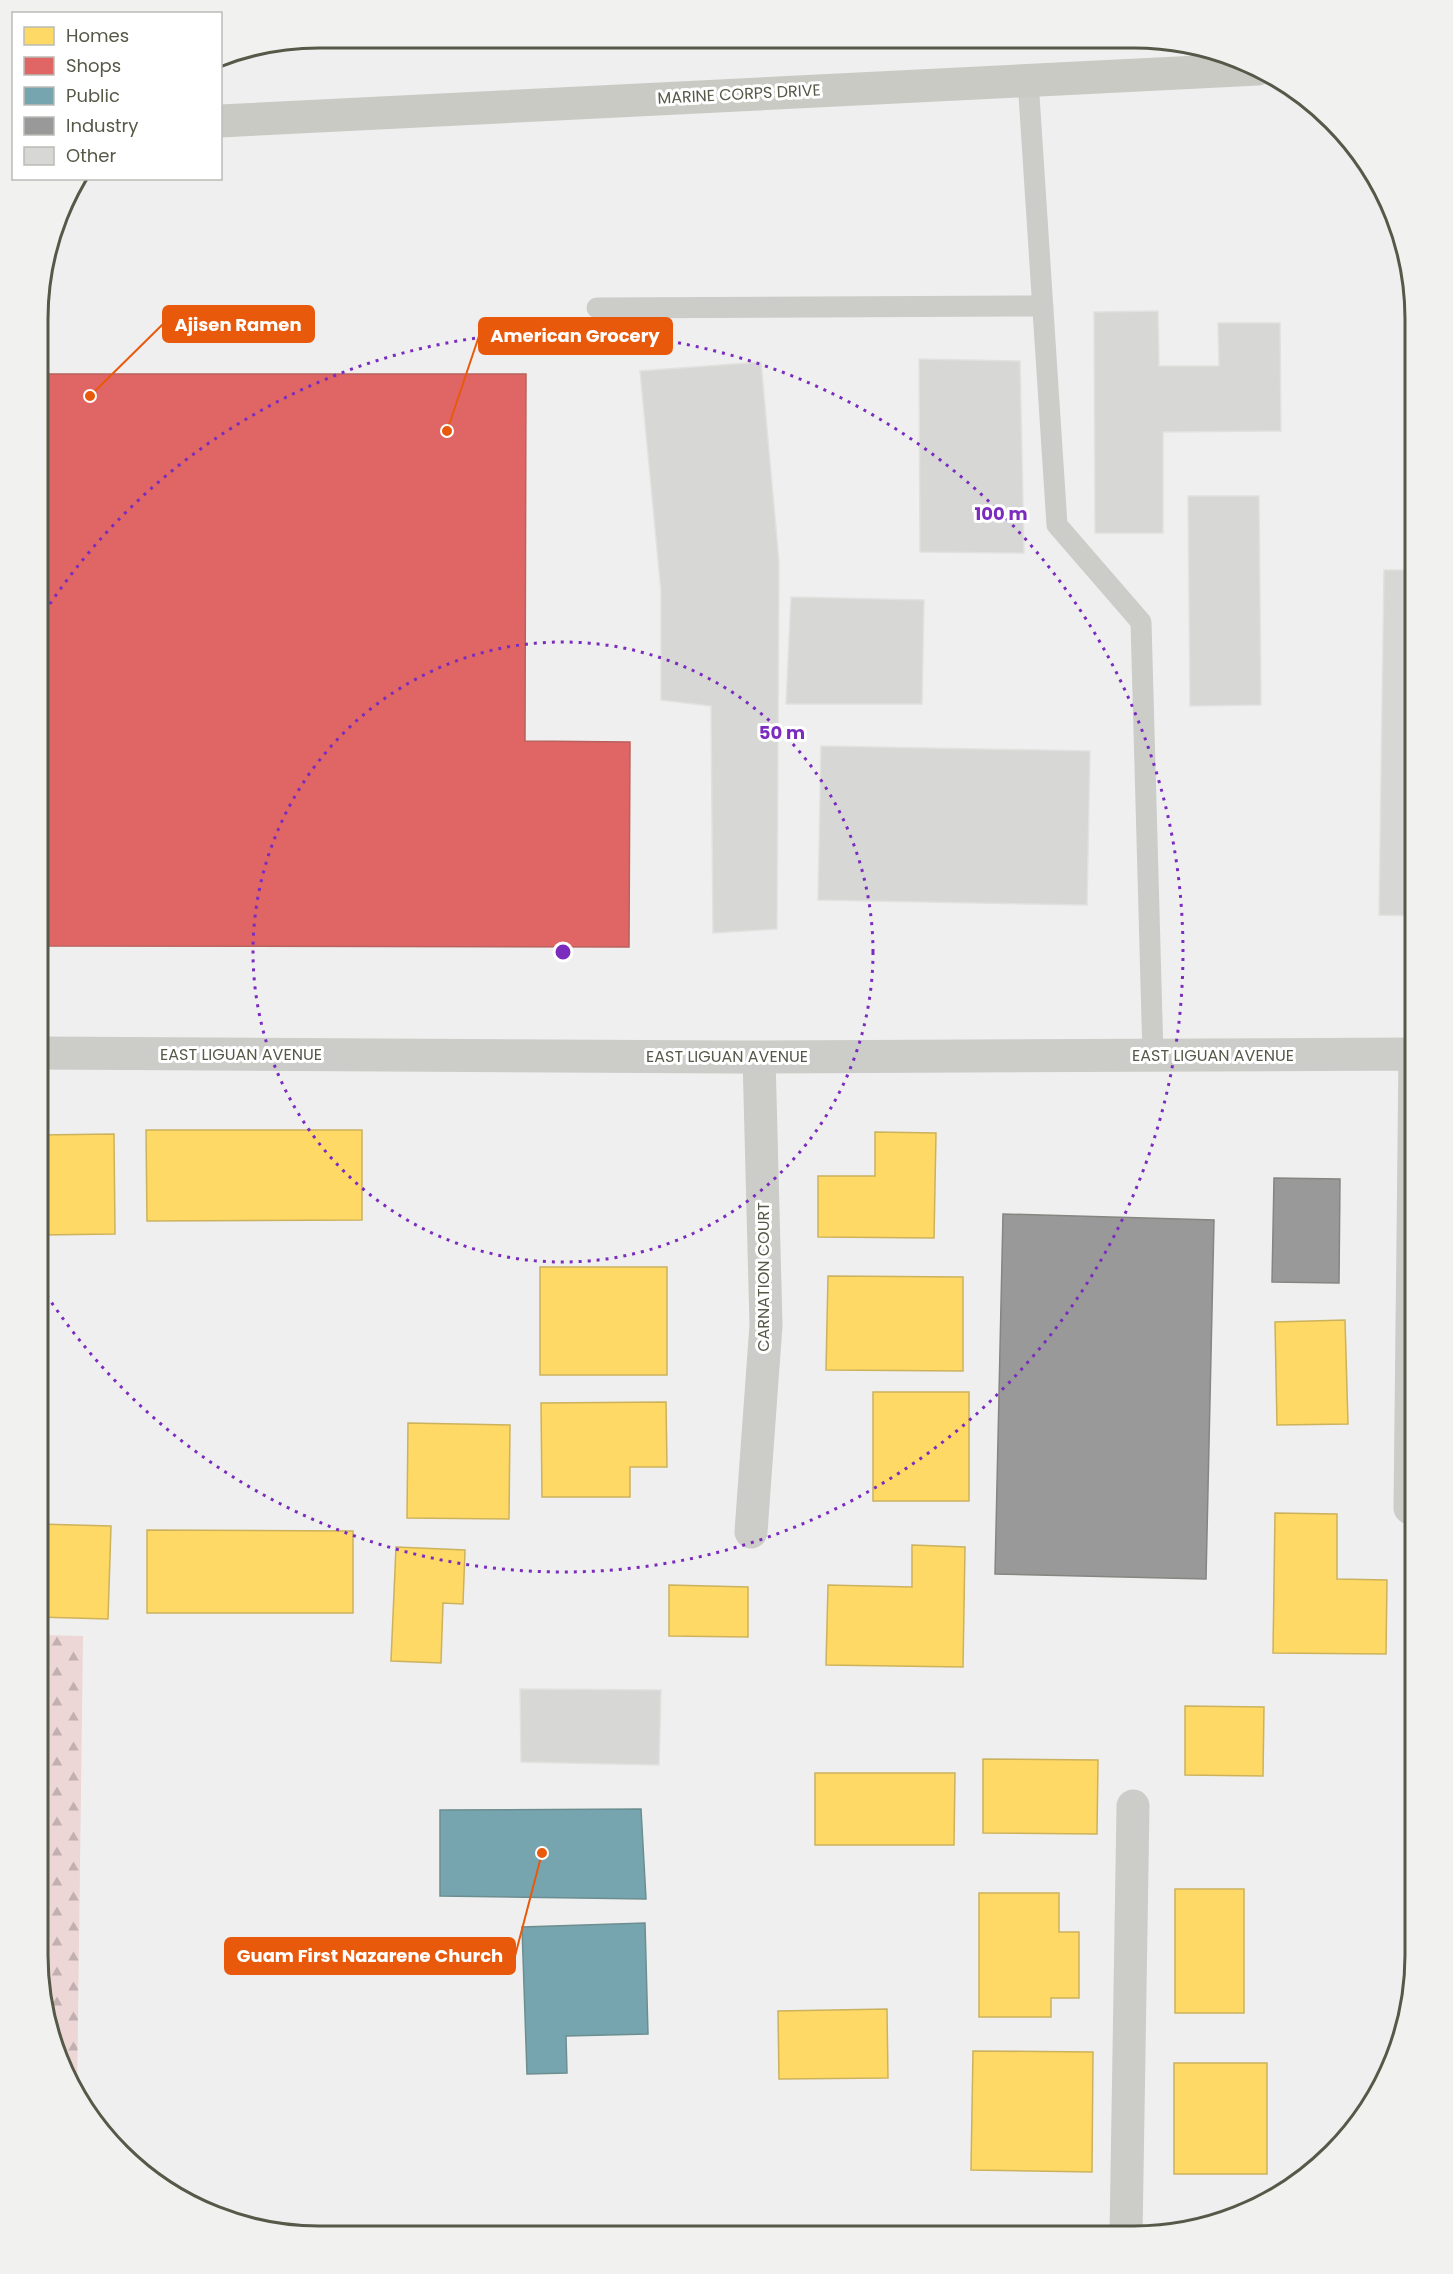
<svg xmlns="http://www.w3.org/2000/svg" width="1453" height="2274" viewBox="0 0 1453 2274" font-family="Poppins,sans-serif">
  <defs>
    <pattern id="forest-firs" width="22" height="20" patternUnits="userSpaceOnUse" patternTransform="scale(1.5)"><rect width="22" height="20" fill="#ecd6d6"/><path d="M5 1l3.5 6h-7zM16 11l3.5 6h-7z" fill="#c2b0b0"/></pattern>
  </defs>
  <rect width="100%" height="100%" fill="#efefef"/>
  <path fill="url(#forest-firs)" d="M38,1635l45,1 -6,457 -18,-30 -21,-108z"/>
  <path fill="#ffd966" stroke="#ccb25d" stroke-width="1.5" d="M146,1130h216v90l-215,1z
    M875,1132l61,1 -2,105 -116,-1v-61h57z
    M114,1134l1,100 -76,1v-100z
    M540,1267h127v108h-127z
    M828,1276l135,1v94l-137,-1z
    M1345,1320l3,104 -71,1 -2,-103z
    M873,1392h96v109h-96z
    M666,1402l1,65h-37v30h-88l-1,-94z
    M408,1423l102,2 -1,94 -102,-1z
    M1275,1513l62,1v65l50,1 -1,74 -113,-1z
    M38,1524l73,2 -3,93 -70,-2z
    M147,1530l206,1v82h-206z
    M912,1545l53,2 -2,120 -137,-2 2,-80 84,2z
    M396,1547l69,3 -2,54 -20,-1 -2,60 -50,-2z
    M669,1585l79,2v50l-79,-1z
    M1185,1706l79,1 -1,69 -78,-1z
    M983,1759l115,1 -1,74 -114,-1z
    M815,1773h140l-1,72h-139z
    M1175,1889h69v124h-69z
    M979,1893h80v39h20v66h-28v19h-72z
    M1412,1950h3v23l-3,14z
    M887,2009l1,69 -109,1 -1,-68z
    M973,2051l120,1 -1,120 -121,-2z
    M1174,2063h93v111h-93z"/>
  <path fill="#e06666" stroke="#b7625d" stroke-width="1.5" d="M40,374h486l-1,367 105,1 -1,205 -590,-1z"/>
  <path fill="#76a5af" stroke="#6c8e90" stroke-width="1.5" d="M641,1809l5,90 -206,-3v-86z
    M645,1923l3,111 -82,2 1,37 -40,1 -5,-147z"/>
  <path fill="#999" stroke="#858681" stroke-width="1.5" d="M1274,1178l66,1 -1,104 -67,-1z
    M1003,1214l211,6 -8,359 -211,-5z"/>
  <path fill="#d7d7d5" stroke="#e1e1e0" stroke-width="1.5" d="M1158,311l1,55h60l-1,-43h62l1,108 -118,1v101h-68l-1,-221z
    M919,359l101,2 4,192 -104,-1z
    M761,362l18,200 -2,367 -64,4 -2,-227 -50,-6v-109l-21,-220z
    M1188,496h71l2,209 -71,1z
    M1384,570h31v346l-36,-1z
    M791,597l133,3 -2,104h-136z
    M821,746l269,5 -3,154 -269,-5z
    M520,1689l141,1 -2,75 -138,-3z"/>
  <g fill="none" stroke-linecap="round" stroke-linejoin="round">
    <path stroke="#cccdc9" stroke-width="21" d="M1028,80l29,445 84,97 12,434
      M597,308l446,-2"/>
    <path stroke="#cccdc9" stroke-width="33" d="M39,1053l697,4 679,-3
      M1410,1508l5,-454
      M751,1532l15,-207 -7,-268
      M1126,2236l7,-430"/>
    <path stroke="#cacac5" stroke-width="33" d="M220,121l1038,-52"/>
  </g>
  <g fill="none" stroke="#7b2cbf" stroke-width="3" stroke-dasharray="3 6">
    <circle cx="563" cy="952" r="310"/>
    <path d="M40 619A620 620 0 1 1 40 1285"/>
  </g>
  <g text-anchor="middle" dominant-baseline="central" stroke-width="6" stroke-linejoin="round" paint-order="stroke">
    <g font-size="16" fill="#565848" stroke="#fff">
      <text transform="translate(739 94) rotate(-3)">MARINE CORPS DRIVE</text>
      <text x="241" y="1054">EAST LIGUAN AVENUE</text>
      <text x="1213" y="1055">EAST LIGUAN AVENUE</text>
      <text x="727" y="1056">EAST LIGUAN AVENUE</text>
      <text transform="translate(763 1277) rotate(-90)">CARNATION COURT</text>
    </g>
  </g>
  <path d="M0 0H1453V2274H0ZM319 48H1134A271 271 0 0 1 1405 319V1955A271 271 0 0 1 1134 2226H319A271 271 0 0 1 48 1955V319A271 271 0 0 1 319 48Z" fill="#f1f2f0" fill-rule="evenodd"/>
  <path fill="none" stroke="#565848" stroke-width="3" d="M319 48H1134A271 271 0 0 1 1405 319V1955A271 271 0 0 1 1134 2226H319A271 271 0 0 1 48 1955V319A271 271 0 0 1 319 48Z"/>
  <circle cx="563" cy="952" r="9" fill="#7b2cbf" stroke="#fff" stroke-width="3"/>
  <g font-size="18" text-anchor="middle" font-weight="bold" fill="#7b2cbf" stroke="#fff" stroke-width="6" stroke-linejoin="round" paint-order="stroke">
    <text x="1001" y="520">100 m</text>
    <text x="782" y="739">50 m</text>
  </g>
  <path fill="none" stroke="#e8590c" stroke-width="2" d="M90 396L163 324M447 431L479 336M542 1853L515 1956"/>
  <g fill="#e8590c" stroke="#fff" stroke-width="2">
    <circle cx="90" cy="396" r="6"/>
    <circle cx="447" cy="431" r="6"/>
    <circle cx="542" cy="1853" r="6"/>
  </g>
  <g fill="#e8590c" stroke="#e8590c" stroke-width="2">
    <rect x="163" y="306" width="151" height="36" rx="6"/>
    <rect x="479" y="318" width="193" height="36" rx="6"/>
    <rect x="225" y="1938" width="290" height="36" rx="6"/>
  </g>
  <g font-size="18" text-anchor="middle" font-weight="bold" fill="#fff">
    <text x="238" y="331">Ajisen Ramen</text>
    <text x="575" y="342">American Grocery</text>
    <text x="370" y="1962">Guam First Nazarene Church</text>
  </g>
  <rect x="12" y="12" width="210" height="168" fill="#ffffff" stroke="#bbbcb6" stroke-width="1.5"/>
  <rect x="24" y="27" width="30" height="18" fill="#ffd966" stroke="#bbbcb6" stroke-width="1.5"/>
  <text x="66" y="42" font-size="18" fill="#565848">Homes</text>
  <rect x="24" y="57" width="30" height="18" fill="#e06666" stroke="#bbbcb6" stroke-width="1.5"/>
  <text x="66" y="72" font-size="18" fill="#565848">Shops</text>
  <rect x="24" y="87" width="30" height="18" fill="#76a5af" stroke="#bbbcb6" stroke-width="1.5"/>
  <text x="66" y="102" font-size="18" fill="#565848">Public</text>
  <rect x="24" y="117" width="30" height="18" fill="#999999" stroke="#bbbcb6" stroke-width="1.5"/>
  <text x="66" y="132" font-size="18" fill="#565848">Industry</text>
  <rect x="24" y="147" width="30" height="18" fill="#d7d7d5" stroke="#bbbcb6" stroke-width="1.5"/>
  <text x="66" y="162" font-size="18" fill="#565848">Other</text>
</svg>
